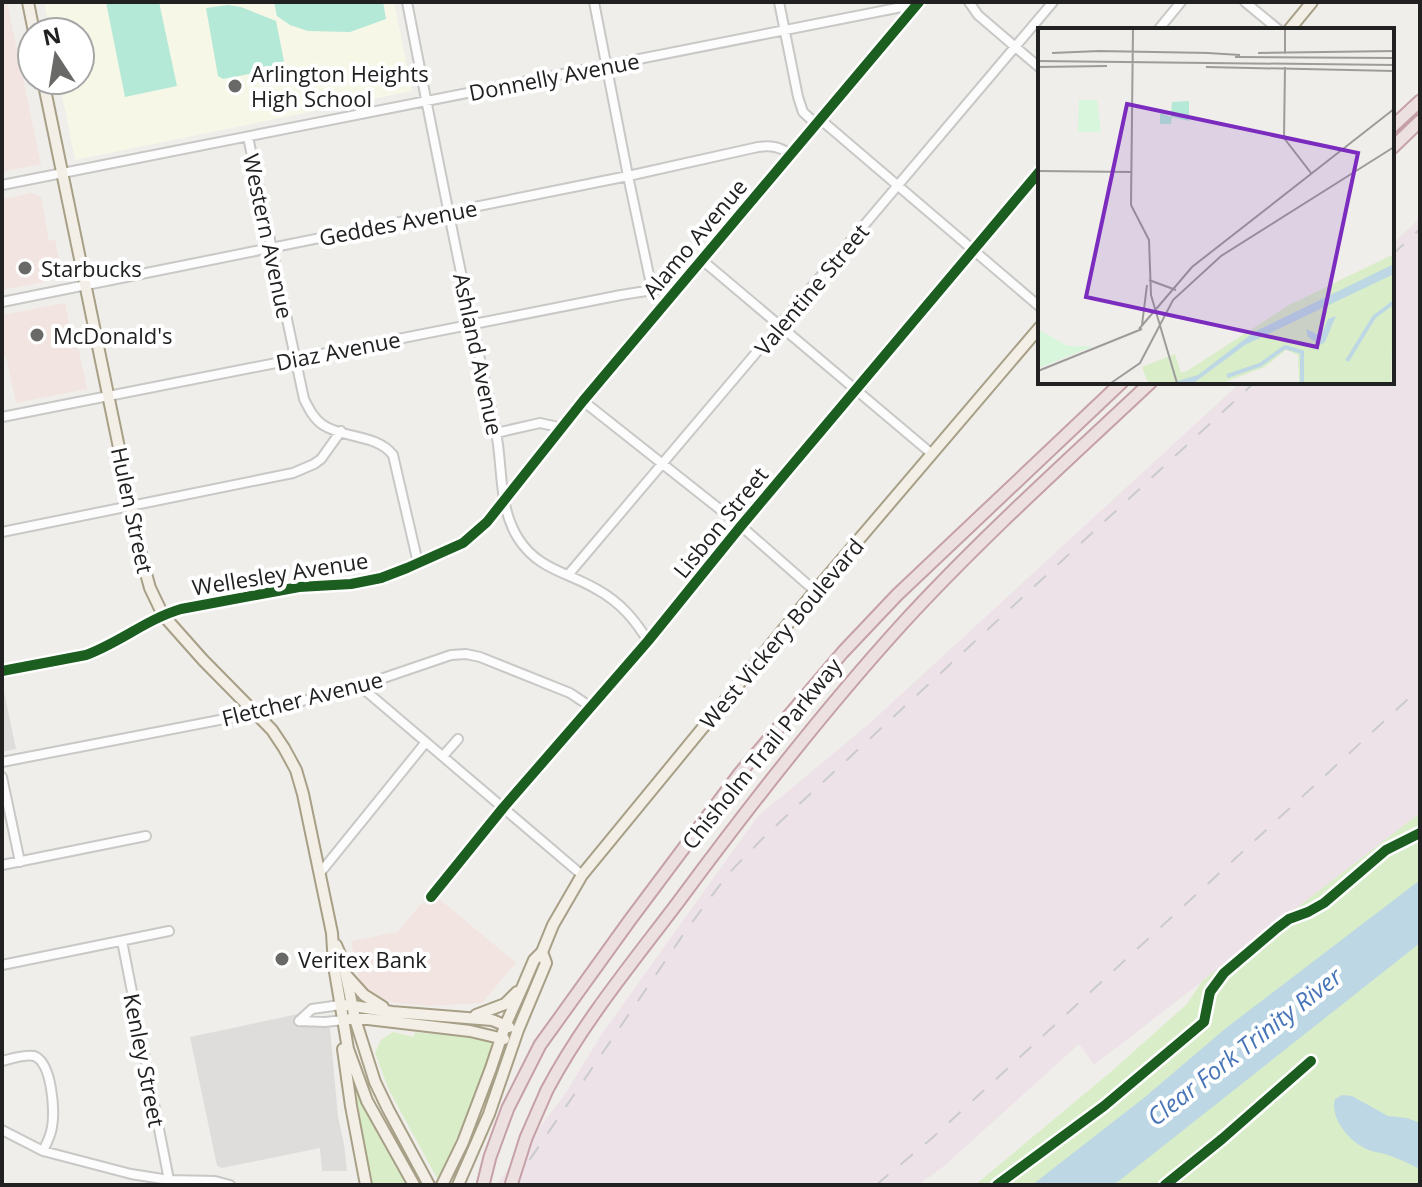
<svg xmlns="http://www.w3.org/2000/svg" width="1422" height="1187" viewBox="0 0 1422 1187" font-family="'Open Sans',sans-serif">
  <rect width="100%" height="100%" fill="#f0eeea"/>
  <path fill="#dfdddb" d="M2,682l14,67 -14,3z
    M298,1014l3,11 29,3 8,89 6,27 3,27h-25l-2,-23 -98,20 -5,-2 -27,-129z"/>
  <path fill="#f2e4e0" d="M2,2h5l34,162 -39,8z
    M32,193l9,4 8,44 6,-1 8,38 -61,12v-91z
    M65,303l8,39h4l10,47 -71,14 -10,-46h-4v-42z
    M437,897l79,66 -34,40 -53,3 -33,-3 -17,-5 -16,-13 -5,-10 -7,-34 46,-9 26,-30 6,4z"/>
  <path fill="#ede2e8" d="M1420,218v595l-326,252 -15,-21 -136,123 -25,18h-422l69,-91 38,-62 155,-216 112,-93 371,-341h151v-138z"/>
  <path fill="#f7f7e7" d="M44,2h350l18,89 -337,69 -16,-80h21v-48h-30z"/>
  <path fill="#d9edc8" d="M1420,813v372h-445l138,-115 74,-66 15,-23z
    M393,1032l21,5 1,-5c15,3 62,2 72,8 5,3 5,5 6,11l-12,33 -43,96 -49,-90 -14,-37 6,-13z
    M354,1082l19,42 33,61h-36l-19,-102z"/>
  <path fill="#b4e8d7" d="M106,2h53l18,84 -52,11z
    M274,2h109l3,17 -36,13 -42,-1 -18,-6 -13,-9z
    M228,5l13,2 35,14 8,40 -30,12 -31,6 -5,-3 -12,-68z"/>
  <path fill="#bdd8e4" d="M1420,880v63l-301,238 -8,4h-79l113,-88 81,-69z
    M1342,1095l10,1 36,20 19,2 13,5v46c-12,-6 -23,-11 -35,-15 -9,-2 -17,-3 -24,-8 -15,-9 -31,-30 -26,-47z"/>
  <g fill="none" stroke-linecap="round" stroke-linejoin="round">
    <defs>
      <path id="minor" d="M407,2c21,108 42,215 65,323 8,35 17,71 24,107 7,35 2,74 22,106 20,32 50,34 80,52 23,13 37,30 50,51
        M594,2l34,174 24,113
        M779,2l19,95 5,15 14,13
        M969,2l9,13 62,53
        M1245,2l34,28
        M1158,30l23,-28
        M821,120l219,187
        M248,137l56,262c5,10 10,20 19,26 21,14 54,9 70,30l25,108
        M2,185l915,-181
        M702,260l230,194
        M2,302l626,-126 130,-29c14,-2 21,0 33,7
        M583,401l158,125 74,65
        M2,417l619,-122 44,-7 7,7
        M496,433l44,-10 23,5
        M2,532l291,-59 21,-9 7,-5 20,-28
        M568,575l485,-573
        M2,671l84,-16c33,-12 61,-36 95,-46l118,-22 52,-3 30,-6 26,-10 56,-25 24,-21 96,-121 336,-399
        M360,686l222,189
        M443,756l15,-17
        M2,762l254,-49 104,-27 91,-31 15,-1 14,3 90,36 21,14
        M2,777l18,85
        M2,865l144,-29
        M320,873l106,-131
        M431,897l72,-89 145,-167 93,-115 299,-355
        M122,941l47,239
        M2,965l167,-34
        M299,1021l13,-12 28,-4
        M299,1021l26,1 19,-2
        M2,1061c9,-2 22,-7 32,-5 18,6 21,55 18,71 -1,8 -5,16 -9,24
        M2,1130l41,21 88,23 38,6 46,1 15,4"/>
      <path id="major" d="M28,2l6,30
        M1289,30l23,-28
        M43,80l99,479 8,29 13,27 40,45 69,70 12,18 12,22 7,24 29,139 2,33 14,83 19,52 47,84
        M336,945l7,16 12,58 20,63 13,27 41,76
        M347,976l17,19 19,12
        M347,1005l45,7 100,8 17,7
        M476,1015l29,-11 12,-12
        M350,1019h18l102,12 34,8
        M343,1049l8,57 15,79
        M442,1185l21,-43 28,-74 14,-42 17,-38 12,-28 8,-8 11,-27 29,-50 233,-284 225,-264
        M458,1185l31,-71 29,-84 28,-67 -4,-11"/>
      <path id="highway" d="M1392,127l28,-26
        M1392,148l28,-27
        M547,1090c36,-68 86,-128 132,-189 71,-96 144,-190 224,-278 78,-85 164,-162 248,-241
        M483,1185l7,-28 18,-49 32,-63 90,-125 110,-147 103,-121 54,-57 225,-213"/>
    </defs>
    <use href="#minor" stroke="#c8c8c6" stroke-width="12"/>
    <use href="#major" stroke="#a79f86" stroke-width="14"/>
    <use href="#highway" stroke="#c6a0a7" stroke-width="15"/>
    <use href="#minor" stroke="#fdfcfc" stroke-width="8"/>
    <use href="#major" stroke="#f3eee6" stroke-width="10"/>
    <use href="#highway" stroke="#ece0e1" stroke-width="11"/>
    <path stroke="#cbcbcb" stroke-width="2" stroke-dasharray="16 16" stroke-linecap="butt" d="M1392,255l28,-26
      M510,1185l12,-14 165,-242 41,-55 40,-41 487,-451
      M876,1185l55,-46 76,-70 413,-381"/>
    <defs>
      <path id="highway-bridge" d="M511,1185l15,-47 21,-48"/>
    </defs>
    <use href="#highway-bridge" stroke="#c6a0a7" stroke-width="15" stroke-linecap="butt"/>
    <use href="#highway-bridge" stroke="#ece0e1" stroke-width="11"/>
    <defs>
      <path id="cycleway" d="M2,671l84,-16c33,-12 61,-36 95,-46l118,-22 52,-3 30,-6 26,-10 56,-25 24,-21 96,-121 336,-399
        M431,897l72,-89 145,-167 93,-115 299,-355
        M997,1185l107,-79 100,-84 6,-30 14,-19 53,-45 12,-9 19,-7 16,-9 62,-53 34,-17
        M1165,1185l57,-46 89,-78"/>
    </defs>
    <use href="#cycleway" stroke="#fff" stroke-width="15"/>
    <use href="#cycleway" stroke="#1b5e20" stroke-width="10"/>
  </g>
  <g fill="#696967" stroke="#fff" stroke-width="3">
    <circle cx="235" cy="86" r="8"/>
    <circle cx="25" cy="268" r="8"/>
    <circle cx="37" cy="335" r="8"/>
    <circle cx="282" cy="959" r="8"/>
  </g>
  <g text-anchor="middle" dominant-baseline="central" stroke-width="8" stroke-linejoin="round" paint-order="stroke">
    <g font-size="22" fill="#212121" stroke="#fff" text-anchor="start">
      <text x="251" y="73">Arlington Heights<tspan x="251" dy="25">High School</tspan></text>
      <text x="41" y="268">Starbucks</text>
      <text x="53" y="335">McDonald's</text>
      <text x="298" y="959">Veritex Bank</text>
    </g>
    <g font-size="22" fill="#212121" stroke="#fff">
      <text transform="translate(554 76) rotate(-11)">Donnelly Avenue</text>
      <text transform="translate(398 222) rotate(-11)">Geddes Avenue</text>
      <text transform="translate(269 236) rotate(78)">Western Avenue</text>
      <text transform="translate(694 238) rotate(-50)">Alamo Avenue</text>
      <text transform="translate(811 289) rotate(-50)">Valentine Street</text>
      <text transform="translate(338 350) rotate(-11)">Diaz Avenue</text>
      <text transform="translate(479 354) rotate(78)">Ashland Avenue</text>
      <text transform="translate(133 510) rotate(78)">Hulen Street</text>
      <text transform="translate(720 522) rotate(-51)">Lisbon Street</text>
      <text transform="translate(280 573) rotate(-9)">Wellesley Avenue</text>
      <text transform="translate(781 633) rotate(-50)">West Vickery Boulevard</text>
      <text transform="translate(302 698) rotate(-14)">Fletcher Avenue</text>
      <text transform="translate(761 753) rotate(-51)">Chisholm Trail Parkway</text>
      <text transform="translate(145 1060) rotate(79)">Kenley Street</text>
    </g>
    <g font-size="24" font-style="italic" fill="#4875b7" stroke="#fff">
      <text transform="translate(1244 1046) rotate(-38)">Clear Fork Trinity River</text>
    </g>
  </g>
  <g transform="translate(1038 28)">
    <rect width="356" height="356" fill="#f0eeea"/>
    <path d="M356,226l-3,129h-92l-1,-28 -12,-5 -21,17 -43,16h-74l-6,-16 33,-13 6,19 6,-2 102,-66z" fill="#d9edc8"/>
    <path d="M41,72h18l4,32h-23zM1,302l29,16h25l-54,22z" fill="#d8f6db"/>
    <path d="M151,73v20l-17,-4 -1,7h-11v-11l11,4 1,-15z" fill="#b4e8d7"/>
    <path d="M356,236v10l-149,71 -50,37 -24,1 27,-8 56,-43zM298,288l-11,26 -5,3 -12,-8 -2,-8 15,7 7,-17z" fill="#bdd8e4"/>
    <path fill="none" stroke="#bdd8e4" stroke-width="4" d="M309,333l27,-44 20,-15M189,348l33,-11 25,-18 17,5v31"/>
    <path fill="none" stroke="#9d9c9a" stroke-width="2" d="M95,1l-2,176 18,35 2,55 26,88M60,23l112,2M14,25l47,-2M170,25l32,2M220,25l136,-2M247,26v-25M197,29l159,1M0,33l356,4M0,39l69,-1M168,39l188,4M247,39l-1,71 27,35M0,143l93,1M111,252l27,10M104,297l5,-40M101,301l53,-62 202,-158M0,343l104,-42M73,355l29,-20 33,-63 48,-44 173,-109"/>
    <path fill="#7b2cbf" fill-opacity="0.15" stroke="#7b2cbf" stroke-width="4" d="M89,76l231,49 -41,194 -231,-50z"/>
    <rect width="356" height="356" fill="none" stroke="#212121" stroke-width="4"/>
  </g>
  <rect width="1422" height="1187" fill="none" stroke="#212121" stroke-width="8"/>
  <g transform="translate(56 56) rotate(348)"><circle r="38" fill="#ffffff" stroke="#a6a6a6" stroke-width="2"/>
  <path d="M0-6L14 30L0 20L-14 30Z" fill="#696967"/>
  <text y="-12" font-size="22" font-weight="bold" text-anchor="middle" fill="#212121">N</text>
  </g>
</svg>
